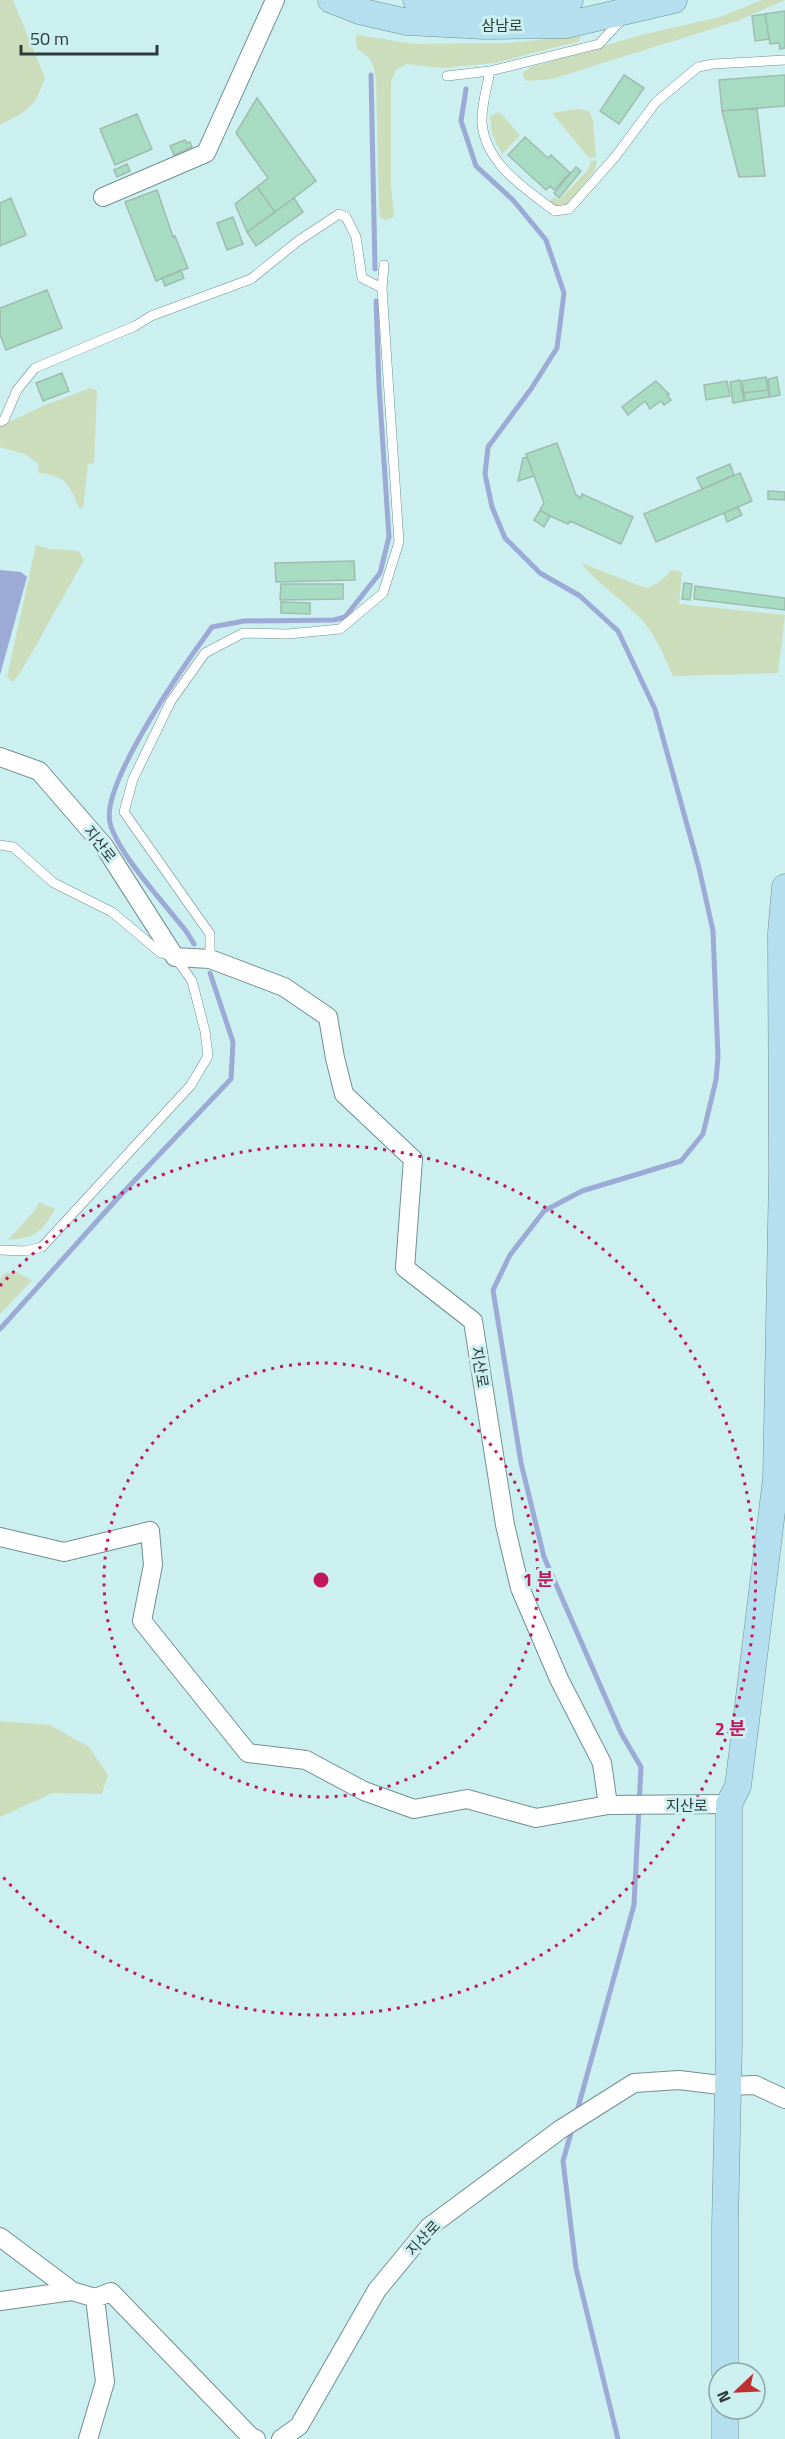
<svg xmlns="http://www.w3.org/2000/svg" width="785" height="2439" viewBox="0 0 785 2439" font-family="'Titillium Web','Noto Sans KR',sans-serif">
  <rect width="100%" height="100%" fill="#cceff0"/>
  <path fill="#ccddbc" d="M0,0h13l32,78c-11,31 -17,32 -45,47z
    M762,0h23l-48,21 -185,58 -26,2 -4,-8 10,-6 109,-32 79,-18z
    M356,35l59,9 92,-1 69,-7 5,1 -1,4 -86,22 -52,5 -36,-4 -10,6 -5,12v104l3,31 -9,3 -5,-3 -1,-12 -3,-125c-2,-16 -5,-23 -19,-31z
    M578,109l11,2 4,9 3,37 -7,1 -37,-45z
    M499,112l21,23 -18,19 -10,-20 -2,-18z
    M597,160l-2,10 -27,34 -13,3 -6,-5 5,-5 5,3 29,-30 3,-9z
    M90,388l7,3 -3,72 -6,1 -5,44h-4c-10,-24 -13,-33 -41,-35l1,-9 -14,-10 -25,-7v-21l43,-20z
    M36,545l13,4 30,2 5,9 -61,108 -10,14 -6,-5z
    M581,563l65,25 12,-5 14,-13 10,2 -3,32 106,11 -7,58 -105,3c-10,-22 -18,-44 -36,-61 -18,-18 -40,-32 -56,-52z
    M38,1202l17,7c-13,23 -20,29 -47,31l29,-32z
    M16,1272l16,8 -32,34v-35l4,-5z
    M0,1721l50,4 39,22 19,28 -6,19 -49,-1 -53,24z"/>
  <path fill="#9babd6" d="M0,570l21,2 6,5 -27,98z"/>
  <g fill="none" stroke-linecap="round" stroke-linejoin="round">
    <path stroke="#9babd6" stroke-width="5" d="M371,75l4,194
      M466,89l-5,32 15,45 37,34 33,40 18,53 -7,55 -26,41 -43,58 -3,27 7,33 13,31 35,35 40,23 38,35 37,78 44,159 14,63 5,126 -2,23 -13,54 -22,27 -99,30 -38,20 -34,44 -17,35 28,173 23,94 77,176 20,34 -7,138 -58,210
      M194,944l-8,-13c-21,-27 -68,-77 -76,-108 -10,-39 77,-162 102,-196l32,-6 90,-1 11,-3 35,-44 9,-36 -10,-151 -3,-85
      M0,1329l116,-129 115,-121 2,-37 -23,-69
      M573,2126l-10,35 13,107 42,171"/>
  </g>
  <path fill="#a7dbc2" stroke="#a0bcae" stroke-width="1.5" d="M785,11v37l-5,1 -1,-6 -9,1 -5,-30z
    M765,14l4,25 -14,2 -3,-25z
    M624,75l20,13 -25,36 -19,-13z
    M785,75v31l-63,5 -3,-31z
    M257,98l59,83 -41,31 -18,-25 11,-9 -32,-45z
    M757,108l8,68 -26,1 -17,-66z
    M137,114l15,35 -37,16 -15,-36z
    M525,137l23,21 3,-3 19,18 -16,17 -4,-4 -4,4 -38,-35z
    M185,140l2,3 3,-1 2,5 -18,8 -4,-9z
    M127,164l3,7 -13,6 -3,-7z
    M576,167l5,4 -22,27 -5,-5z
    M257,187l18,25 -28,20 -12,-28z
    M157,190l16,47 2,-1 13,32 -32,13 -31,-79z
    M11,198l15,37 -26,11v-43z
    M294,198l9,14 -47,34 -9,-14z
    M233,217l10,27 -16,6 -10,-27z
    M181,270l3,8 -19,8 -3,-8z
    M47,290l15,38 -56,22 -6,-15v-27z
    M62,373l7,18 -26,10 -7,-18z
    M766,377l2,13 -24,3 -2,-12z
    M777,377l3,18 -10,2 -2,-18z
    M740,380l4,21 -11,2 -3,-21z
    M656,381l13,13 -2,1 4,5 -7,5 -3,-4 -11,8 -5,-8 -17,14 -6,-8z
    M727,381l3,15 -24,4 -2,-15z
    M768,390l1,7 -24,4 -1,-8z
    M557,443l19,52 5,3 1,-4 51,23 -12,27 -51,-23 -2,3 -18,-8 -10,-6 4,-7 -18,-49z
    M527,457l7,19 -16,5 5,-23z
    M730,464l4,11 -32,14 -5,-11z
    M740,473l12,28 -96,41 -12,-28z
    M768,491l17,1v8l-17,-1z
    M738,507l4,8 -15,7 -3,-9z
    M540,510l10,6 -6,11 -10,-7z
    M354,561l1,19 -79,2 -1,-19z
    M684,583l8,1 -2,16 -8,-1z
    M281,584h62v15l-63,1z
    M695,586l90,12v12l-91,-11z
    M281,602l29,1v11l-29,-1z"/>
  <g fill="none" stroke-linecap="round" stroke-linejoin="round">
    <defs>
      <path id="lane" d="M490,71c-3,16 -9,36 -8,52 3,40 43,66 73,88l14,-2 46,-52 41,-55 42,-35 15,-3 72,-4
        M447,76l43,-5 109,-27 23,-25
        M0,422l4,-2 13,-30 18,-22 100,-42 16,-10 100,-37 47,-38 41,-27 7,3 10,20 6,41 20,10
        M0,845l13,2 41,36 58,29 49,41 14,4 17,24 13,50 3,25 -17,29 -149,162 -17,4 -25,-1
        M210,959v-25l-86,-122 9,-33 38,-78 34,-48 38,-20 45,1 52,-5 43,-36 16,-51 -17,-254 2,-23"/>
      <path id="street" d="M103,197l103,-44 69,-153
        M0,757l39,14 65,75 71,111 35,2 74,28 44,30 7,41 9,36 69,65 -8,109 68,53 32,204 15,63 39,91 43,84 6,42 121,-1
        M0,1537l64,15 86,-21 3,34 -11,56 106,132 58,7 58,31 50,18 53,-10 69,19 72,-13
        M0,2237l72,54 23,7 16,-6 141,146 4,1
        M0,2301l72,-10
        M88,2439l17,-57 -10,-84
        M281,2439l18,-13 78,-136 52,-63 132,-98 73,-46 45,-3 49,6 27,-1 30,14"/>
      <path id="secondary" d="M331,0l28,11 48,11 77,4 82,-1 108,-25
        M416,0c50,9 104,8 154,0
        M725,2373v-148l4,-182v-239l9,-18 38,-307 6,-304 -1,-242 4,-46
        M725,2439v-30"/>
    </defs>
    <use href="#lane" stroke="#719092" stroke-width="10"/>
    <use href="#street" stroke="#719092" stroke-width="20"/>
    <use href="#secondary" stroke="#719092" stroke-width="27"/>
    <use href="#lane" stroke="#fff" stroke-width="9"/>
    <use href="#street" stroke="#fff" stroke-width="18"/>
    <use href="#secondary" stroke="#b5dfef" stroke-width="26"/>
  </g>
  <g fill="none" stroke="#c2185b" stroke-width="3" stroke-dasharray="3 6">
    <circle cx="321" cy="1580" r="217"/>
    <path d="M0 1286A435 435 0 1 1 0 1874"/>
  </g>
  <g text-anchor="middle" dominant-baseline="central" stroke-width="6" stroke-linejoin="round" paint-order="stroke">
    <g font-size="15" fill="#2d3a3b" stroke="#cceff0">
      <text x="502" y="25">삼남로</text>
      <text transform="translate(100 844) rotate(52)">지산로</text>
      <text transform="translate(480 1367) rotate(81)">지산로</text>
      <text x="687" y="1805">지산로</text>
      <text transform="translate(423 2238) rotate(-47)">지산로</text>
    </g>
  </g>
  <circle cx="321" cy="1580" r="9" fill="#c2185b" stroke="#cceff0" stroke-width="3"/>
  <g font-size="18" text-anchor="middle" font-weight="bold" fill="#c2185b" stroke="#cceff0" stroke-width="6" stroke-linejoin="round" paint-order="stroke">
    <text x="538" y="1586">1 분</text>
    <text x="730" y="1735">2 분</text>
  </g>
  <g transform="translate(737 2391) rotate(247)"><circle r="28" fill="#cceff0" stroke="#8ca7a8" stroke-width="1.5"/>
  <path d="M0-4.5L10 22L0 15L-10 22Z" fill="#bf3033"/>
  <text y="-9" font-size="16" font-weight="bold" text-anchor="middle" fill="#2d3a3b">N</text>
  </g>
  <path d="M21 45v9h136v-9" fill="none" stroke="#2d3a3b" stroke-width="3"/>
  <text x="30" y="45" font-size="18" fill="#2d3a3b" stroke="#cceff0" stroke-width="4.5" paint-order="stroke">50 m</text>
</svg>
